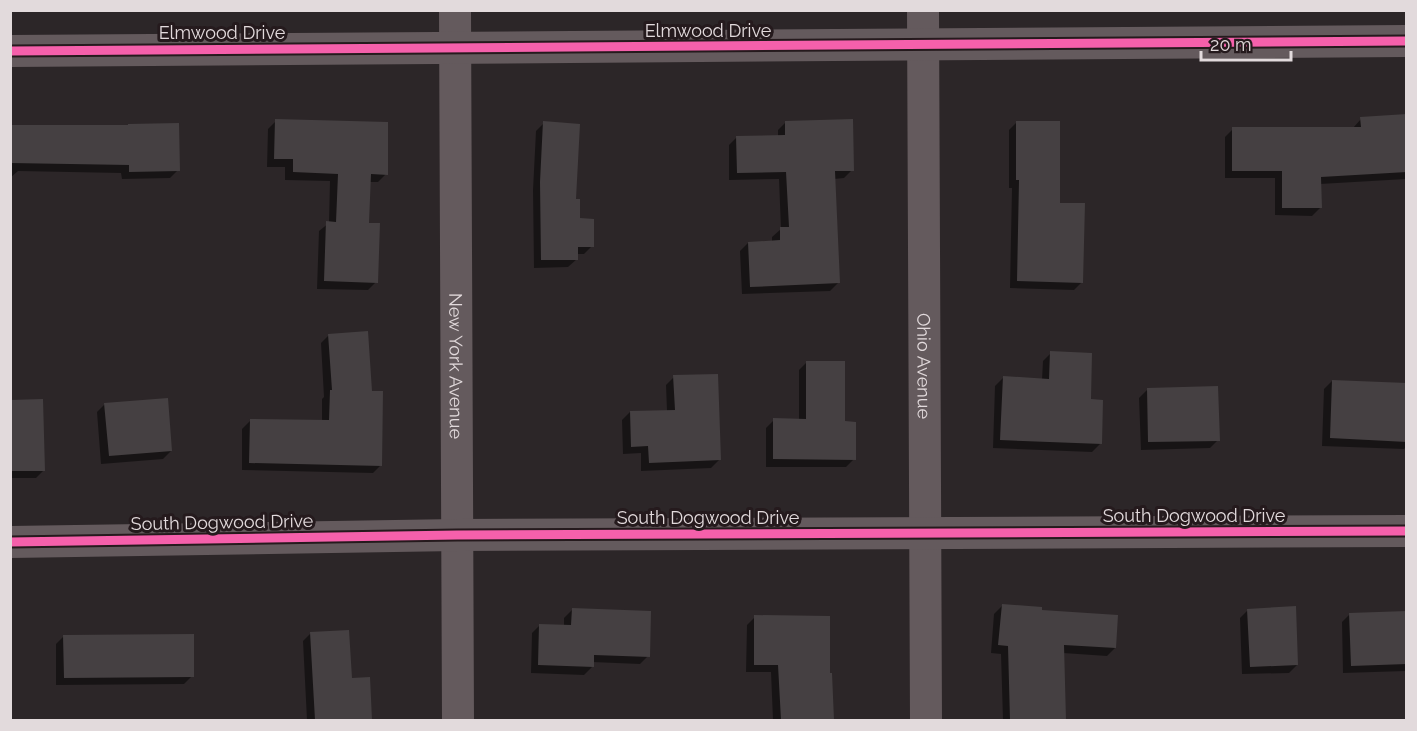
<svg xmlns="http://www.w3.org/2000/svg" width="1417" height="731" viewBox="0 0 1417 731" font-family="Raleway,sans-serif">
  <rect width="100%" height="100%" fill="#2c2628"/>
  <path fill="#0007" d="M1406,116v63l-86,5v24l-8,8 -37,-1v-37h-50v-41l8,-8 120,-1 8,-9z
    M276,121l110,53 -8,8h-9l-2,42 9,58 -8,8 -51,-1 2,-58 10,-8 1,-42 -45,-1v-13h-18l1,-38z
    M786,122l66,48 -8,8 -10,1 4,104 -8,8 -88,3 -2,-43 8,-8 24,-1v-5l9,-8 -2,-50 -50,1v-35l8,-8 41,-1v-6z
    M1017,122l42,82 23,78 -8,8 -64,-2 2,-100h-3v-58z
    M544,123l30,77 4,20 14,26 -8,8h-8l1,5 -9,8 -34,1 -1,-78 3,-59z
    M10,126l168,44 -8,8 -48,1 -1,-6 -103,-2 -8,7z
    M329,335l41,57 11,73 -8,8 -131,-3v-41l8,-8 72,1v-23l2,-2 -3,-54z
    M1051,353l38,47 11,44 -8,8 -99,-4 2,-62 8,-8 39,2 1,-19z
    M807,362l37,61 10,36 -8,8h-80v-39l8,-8h25v-50z
    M674,377l45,83 -8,8 -70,3v-18l-18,1 -1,-34 8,-8 37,-1 -1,-26z
    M1332,381l74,3v63l-2,2 -82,-3 2,-57z
    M1147,390l71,50 -8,8 -69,2 -2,-52z
    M10,401l34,69 -8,8h-26z
    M105,404l66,47 -8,8 -62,5 -4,-52z
    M1002,606l38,6 75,36 -8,8 -44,-3 2,67h-62l-2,-66 -10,-1 3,-39z
    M572,610l76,46 -8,8 -48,-2v5l-8,8 -53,-2 1,-40 8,-8 24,1v-8z
    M1248,610l49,55 -8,8 -47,1 -2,-56z
    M1406,612v59l-63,2 -1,-51 8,-8z
    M755,617l75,57 2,46h-59l-2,-48h-25l1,-47z
    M311,633l39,47 18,-2 3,42h-64l-4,-79z
    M64,636l128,40 -8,8 -128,1v-41z"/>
  <path fill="#454042" d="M1407,114v58l-86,5 1,31h-40v-37h-50v-44h129l-1,-10z
    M275,119l113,3v53l-17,-1 -2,49h11l-2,60 -54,-2 2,-60 10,1 2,-48 -45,-2v-13h-19z
    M853,119l1,52h-19l5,112 -90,4 -2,-45 32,-2v-13h9l-3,-55 -49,1 -1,-37 49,-1v-14z
    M543,121l37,3 -4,75h4v19l14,1v28h-16v13h-37l-1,-78z
    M1016,121h44v82h25l-2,80 -66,-2 2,-101h-3z
    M179,123l1,48 -51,1v-7l-119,-2v-38h118v-1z
    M368,331l4,60h11l-1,75 -133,-3 1,-44 79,1 1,-30h2l-4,-56z
    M1050,351l42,2 -1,46 12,1 -1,44 -102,-4 3,-64 46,3z
    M806,361h39v60l11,1v38l-83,-1v-41l33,1z
    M718,374l3,86 -72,3 -1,-17 -17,1 -1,-36 45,-1 -2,-35z
    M1332,380l75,3v59l-77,-4z
    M1218,386l2,55 -72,1 -1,-54z
    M168,398l4,53 -63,5 -5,-53z
    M43,399l2,72h-35v-71z
    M1002,604l40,3v3l76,5 -2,33 -52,-3 2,75h-56l-2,-74 -10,-1z
    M1296,606l2,59 -48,2 -3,-58z
    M572,608l79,3 -1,46 -56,-2v12l-56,-2 1,-41 32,1z
    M1407,611v53l-56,2 -2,-53z
    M754,615l76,1v57h2l2,47h-53l-3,-55h-24z
    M349,630l3,48 18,-1 2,43h-57l-5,-88z
    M194,634v43l-130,1 -1,-43z"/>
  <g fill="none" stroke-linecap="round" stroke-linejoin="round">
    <g stroke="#645a5d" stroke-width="32">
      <path id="s1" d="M455,10l3,710"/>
      <path id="s2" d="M923,10l3,710"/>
      <path d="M10,51l1396,-10"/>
      <path d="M10,542l447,-7 949,-4"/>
    </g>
    <defs>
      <path id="cycleway" d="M10,51l1396,-10
        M10,542l447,-7 949,-4"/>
    </defs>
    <use href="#cycleway" stroke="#251a1d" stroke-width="13"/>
    <use href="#cycleway" stroke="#f560ab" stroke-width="9"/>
  </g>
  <g text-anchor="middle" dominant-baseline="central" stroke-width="6" stroke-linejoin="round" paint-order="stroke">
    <g font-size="18" fill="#e2dadc" stroke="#251a1d">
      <text x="708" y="30">Elmwood Drive</text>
      <text x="222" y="32">Elmwood Drive</text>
      <text stroke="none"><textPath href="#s1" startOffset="356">New York Avenue</textPath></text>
      <text stroke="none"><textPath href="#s2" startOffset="356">Ohio Avenue</textPath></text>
      <text x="1194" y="515">South Dogwood Drive</text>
      <text x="708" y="517">South Dogwood Drive</text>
      <text transform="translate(222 522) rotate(-1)">South Dogwood Drive</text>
    </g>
  </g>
  <rect width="1417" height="731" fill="none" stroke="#e2dadc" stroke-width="24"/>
  <path d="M1201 51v9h90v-9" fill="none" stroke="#e2dadc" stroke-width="3"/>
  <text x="1210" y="51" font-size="18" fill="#e2dadc" stroke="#251a1d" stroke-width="4.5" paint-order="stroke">20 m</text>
</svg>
